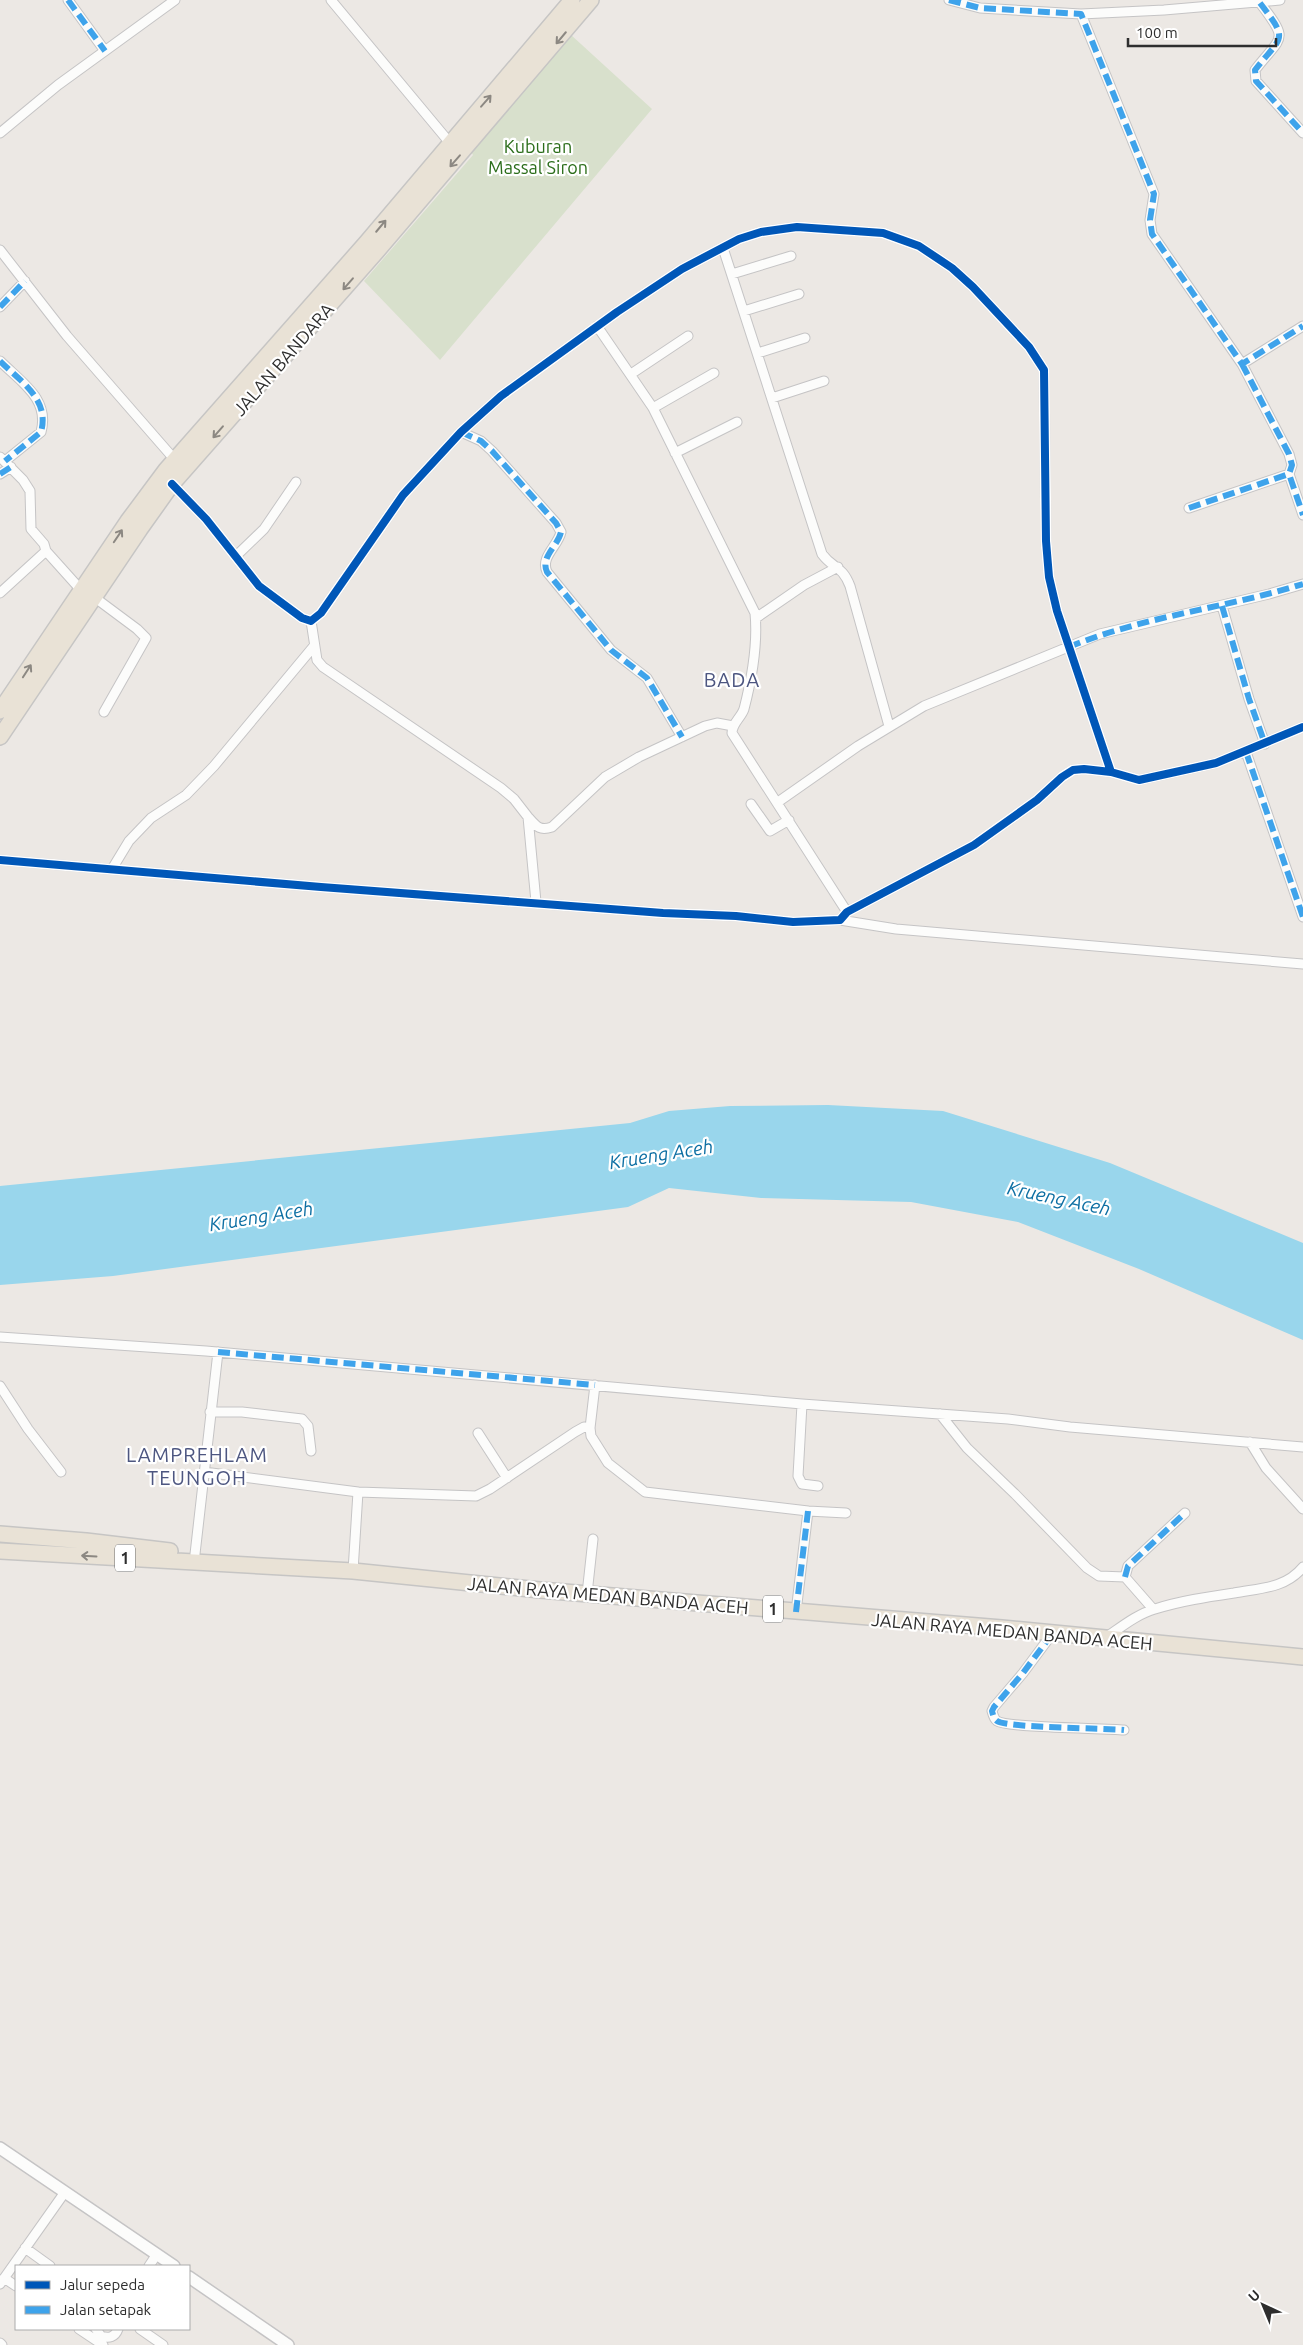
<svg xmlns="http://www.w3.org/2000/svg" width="1303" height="2345" viewBox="0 0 1303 2345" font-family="Ubuntu,sans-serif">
  <rect width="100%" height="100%" fill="#ece8e4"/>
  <path fill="#d8e0cc" d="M570,34l82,75 -212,251 -76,-79 109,-126 -3,-5z"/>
  <path fill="#99d6ec" d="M828,1105l115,6 167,52 193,80v97l-164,-71 -121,-47 -107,-20 -150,-4 -92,-10 -41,19 -515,69 -113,9v-99l630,-63 39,-12 61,-5z"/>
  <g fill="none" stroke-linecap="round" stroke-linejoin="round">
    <defs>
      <path id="minor" d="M68,0l37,51
        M331,0l119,143
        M949,0l31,8 101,6 83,-4 116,-10
        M1260,3c30,39 22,32 -5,67l1,11 47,52
        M1081,14l73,180 -4,26 2,14 90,130 61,-38
        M0,133l58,-48 117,-85
        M723,248l99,306c11,15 20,11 28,32l39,140
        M0,250l67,86 108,124
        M732,274l59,-18
        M0,307l25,-26
        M744,311l55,-17
        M597,326l56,82 102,205c3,31 -3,65 -11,96 -3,9 -12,14 -12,24l115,179
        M758,353l47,-15
        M0,361c21,21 50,38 41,71l-36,29
        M1242,364l47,90 3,11 -3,9 14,41
        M631,374l57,-38
        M772,398l52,-17
        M653,408l61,-35
        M461,432l20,9 11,10 64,72 5,9c-3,14 -21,25 -14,40l64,78 36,28 35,59
        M675,453l62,-31
        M0,457l23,23 7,11 1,38 13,15 2,7 -46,42
        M0,474l11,-7
        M172,484l34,35 53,67 43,32 9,3 10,-8 82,-118 58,-63 40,-36 116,-84 65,-43 57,-30 22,-7 36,-5 86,6 36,13 33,22 21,19 56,60 15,23 2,171 3,36 8,34 54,161
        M1189,508l100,-34
        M46,551l35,39
        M236,556l28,-27 32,-47
        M94,597l43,32 9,9 -42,74
        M1222,606l27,93 16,45
        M756,618l48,-33 34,-18
        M311,621l6,39 6,7 178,121 13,11 14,18 8,85
        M1246,752l57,165
        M778,802l80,-56 66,-40 176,-72 169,-40 34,-10
        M751,804l19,27 19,-11
        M529,818c8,9 11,13 23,9l53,-50 34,-20 66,-31 12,-3 16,3
        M0,860l321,27 342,26 73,3 57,6 47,-2 7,-8 127,-67 63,-45 25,-23 11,-7 11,-1 27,3 28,8 77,-17 87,-36
        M112,869l17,-28 22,-23 35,-23 28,-29 100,-120
        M840,920l56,9 407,35
        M0,1337l206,14 596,53 206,15 62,8 233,20
        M0,1386l28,43 33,43
        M802,1404l-4,72 4,8 16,2
        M210,1412h32l60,7 6,7 3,25
        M940,1414l27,34 48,46 72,74 12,8 26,1 28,32
        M590,1428l1,8 17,27 37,29 163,19 38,2
        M478,1433l29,45
        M1250,1442l16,26 37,41
        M204,1472l154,20
        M195,1554l23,-202
        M353,1571l5,-79 118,4 14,-7 85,-57 9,-5 6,1 5,-43
        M1125,1577l3,-11 57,-53
        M587,1594l6,-55
        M796,1612l12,-101
        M1052,1634l-29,39 -29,34 -2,4c1,4 2,8 5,10 11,7 107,7 127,9
        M1105,1638c15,-10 32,-24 50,-29 25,-8 52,-12 79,-16 25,-5 51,-4 69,-26
        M25,2248l25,18
        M149,2266l8,-12
        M4,2278l12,8
        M0,2284l65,-92
        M79,2329l24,16
        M96,2329l5,7c8,3 14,1 17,-7
        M140,2329l23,16
        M0,2343l2,2"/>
      <path id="tertiary" d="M0,2148l174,118
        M189,2277l99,68"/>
      <path id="trunk" d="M0,711l128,-190 38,-51 201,-228 205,-242
        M0,737l140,-208 32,-45 205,-233 214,-251
        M0,1534l86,7 84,10
        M0,1551l353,20 187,19 462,38 301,29"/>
    </defs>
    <use href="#minor" stroke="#c5c4c5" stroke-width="11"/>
    <use href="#tertiary" stroke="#c5c4c5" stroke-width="14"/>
    <use href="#trunk" stroke="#c6c5c4" stroke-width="18"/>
    <use href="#minor" stroke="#fcfcfb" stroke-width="9"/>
    <use href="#tertiary" stroke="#fcfcfb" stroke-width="11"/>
    <use href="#trunk" stroke="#e9e2d6" stroke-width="15"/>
    <path stroke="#3ea3eb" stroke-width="6" stroke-dasharray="12 6" stroke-linecap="butt" d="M68,0l37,51
      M949,0l31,8 101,6 73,180 -4,26 2,14 90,130 61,-38
      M1260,3c30,39 22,32 -5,67l1,11 47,52
      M0,307l25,-26
      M0,361c21,21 50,38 41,71l-36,29
      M1242,364l47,90 3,11 -3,9 14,41
      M461,432l20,9 11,10 64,72 5,9c-3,14 -21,25 -14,40l64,78 36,28 35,59
      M0,474l11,-7
      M1189,508l100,-34
      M1222,606l27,93 16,45
      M1069,647c75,-31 157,-39 234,-63
      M1246,752l57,165
      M218,1352l377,33
      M1125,1577l3,-11 57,-53
      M796,1612l12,-101
      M1052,1634l-29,39 -29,34 -2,4c1,4 2,8 5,10 11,7 107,7 127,9"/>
    <defs>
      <path id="cycleway" d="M172,484l34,35 53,67 43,32 9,3 10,-8 82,-118 58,-63 40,-36 116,-84 65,-43 57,-30 22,-7 36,-5 86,6 36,13 33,22 21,19 56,60 15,23 2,171 3,36 8,34 54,161
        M0,860l321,27 342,26 73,3 57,6 47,-2 7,-8 127,-67 63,-45 25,-23 11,-7 11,-1 27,3 28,8 77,-17 87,-36"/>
    </defs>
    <use href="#cycleway" stroke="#fff" stroke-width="11"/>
    <use href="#cycleway" stroke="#0057b8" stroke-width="8"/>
  </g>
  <defs><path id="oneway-shaft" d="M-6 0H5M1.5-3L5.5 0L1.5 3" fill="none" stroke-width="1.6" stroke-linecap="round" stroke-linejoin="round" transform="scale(1.25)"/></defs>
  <g stroke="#8c8882">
    <use href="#oneway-shaft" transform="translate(561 38) rotate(130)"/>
    <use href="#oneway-shaft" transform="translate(486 101) rotate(-49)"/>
    <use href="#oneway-shaft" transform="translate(455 161) rotate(131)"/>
    <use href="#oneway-shaft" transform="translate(381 226) rotate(-50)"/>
    <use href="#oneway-shaft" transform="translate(348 284) rotate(131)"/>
    <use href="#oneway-shaft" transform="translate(218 432) rotate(131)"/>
    <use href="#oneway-shaft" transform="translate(118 536) rotate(-56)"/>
    <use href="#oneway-shaft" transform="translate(27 671) rotate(-57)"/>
    <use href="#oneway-shaft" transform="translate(89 1556) rotate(-177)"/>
  </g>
  <g text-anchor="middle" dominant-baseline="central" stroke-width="4.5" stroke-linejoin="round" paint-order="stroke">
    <g fill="#fff" stroke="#6d6d6d" stroke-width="1">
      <rect x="115" y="1544.5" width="20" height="27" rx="4"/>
      <rect x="763" y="1595.5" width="20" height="27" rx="4"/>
    </g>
    <g font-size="16" font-weight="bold" fill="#2e2e2e">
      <text x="125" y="1558">1</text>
      <text x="773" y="1609">1</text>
    </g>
    <g font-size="18" fill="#2c6e1b" stroke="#fff">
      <text x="538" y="146">Kuburan<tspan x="538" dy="21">Massal Siron</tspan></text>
    </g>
    <g font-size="18" fill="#2e2e2e" stroke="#fff">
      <text transform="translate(283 359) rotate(-49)">JALAN BANDARA</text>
      <text transform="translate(608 1595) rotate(5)">JALAN RAYA MEDAN BANDA ACEH</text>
      <text transform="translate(1012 1631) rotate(5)">JALAN RAYA MEDAN BANDA ACEH</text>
    </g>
    <g font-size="19" font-style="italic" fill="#0d6fa3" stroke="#fff">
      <text transform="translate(661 1154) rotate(-9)">Krueng Aceh</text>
      <text transform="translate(1059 1198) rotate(12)">Krueng Aceh</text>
      <text transform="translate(261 1216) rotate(-9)">Krueng Aceh</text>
    </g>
    <g font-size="20" letter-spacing="1" fill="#4d5680" stroke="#fff">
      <text x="732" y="679">BADA</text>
      <text x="197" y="1454">LAMPREHLAM<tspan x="197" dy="23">TEUNGOH</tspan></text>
    </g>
  </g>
  <rect x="15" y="2265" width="175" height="65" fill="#ffffff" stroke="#ababab"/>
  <rect x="25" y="2281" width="25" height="8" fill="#0057b8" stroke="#ababab"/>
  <text x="60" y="2290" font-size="15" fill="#2e2e2e">Jalur sepeda</text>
  <rect x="25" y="2306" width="25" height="8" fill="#3ea3eb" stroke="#ababab"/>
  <text x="60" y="2315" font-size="15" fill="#2e2e2e">Jalan setapak</text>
  <g transform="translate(1263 2305) rotate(316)" stroke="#ffffff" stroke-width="4" paint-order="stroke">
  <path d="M0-4L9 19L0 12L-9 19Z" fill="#2e2e2e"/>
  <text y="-8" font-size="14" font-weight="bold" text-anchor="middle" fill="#2e2e2e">U</text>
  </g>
  <path d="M1128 38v8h148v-8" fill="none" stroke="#2e2e2e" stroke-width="2.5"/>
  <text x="1136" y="38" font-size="15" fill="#2e2e2e" stroke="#ffffff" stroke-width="4" paint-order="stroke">100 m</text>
</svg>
